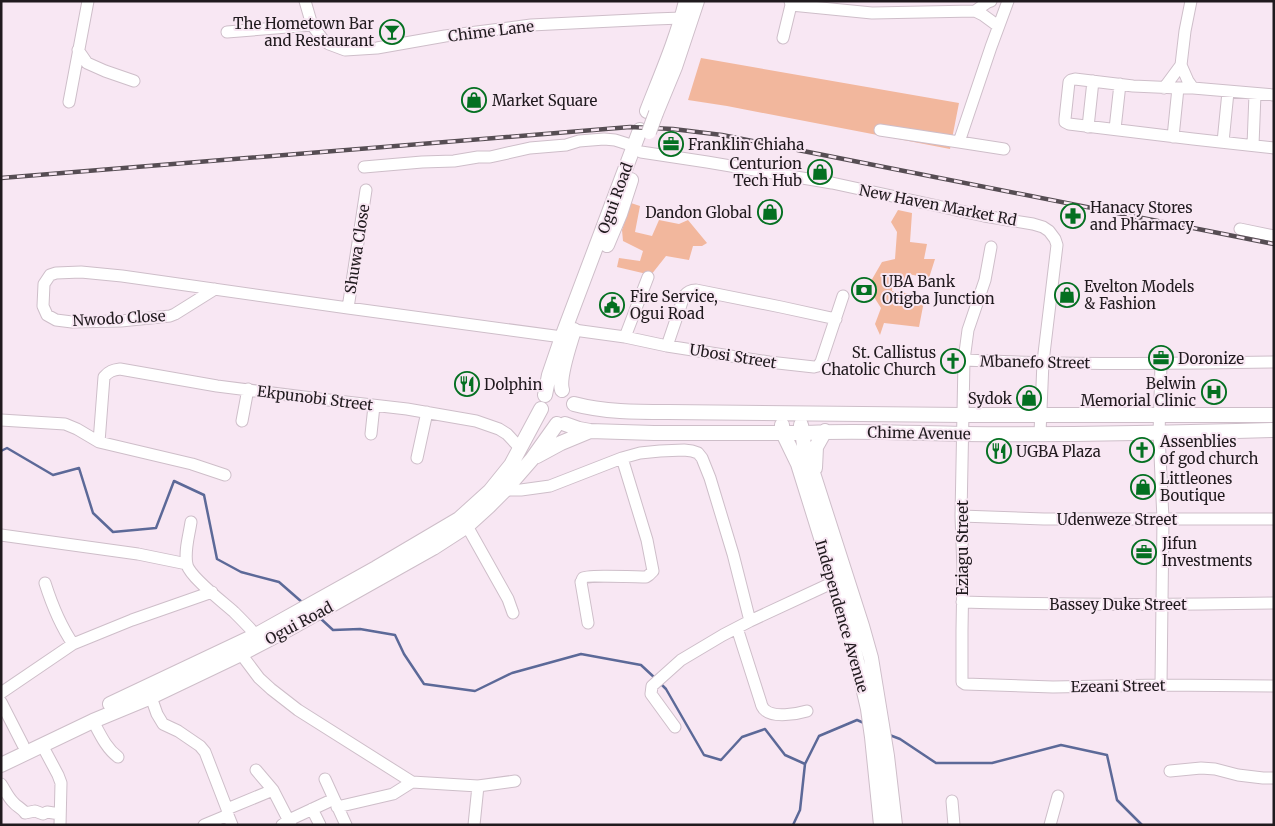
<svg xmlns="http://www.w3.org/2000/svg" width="1275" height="826" viewBox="0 0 1275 826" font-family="Merriweather,serif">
  <rect width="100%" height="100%" fill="#f8e7f3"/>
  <path fill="#f2b79d" d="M701,58l258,45 -9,46 -223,-43 -39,-6z
    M631,203l9,3 -5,26 17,4 7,-16 20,4 9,-4 19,23 -5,3h-9l-4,14 -23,-4 -15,19 -34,-8 2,-9 21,3 3,-10 -20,-10 -1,-11z
    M898,210l14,3 -2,29 17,2 -3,15h11l-6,19 -21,-4 -1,10 -14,-1 -1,8 33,5 -6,31 -35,-4 -4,12 -5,-11 6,-16 -7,-11 3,-9 -6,-7 11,-19 13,-3 2,-27 -6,-10z"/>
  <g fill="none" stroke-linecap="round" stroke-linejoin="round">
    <path stroke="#5c6998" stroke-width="2.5" d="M1,451l6,-3 46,27 26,-7 14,45 20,19 43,-4 18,-47 30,14 13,64 24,13 38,10 24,21
      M320,618l13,12 27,-1 35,6 9,19 20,30 51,7 37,-18 69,-19 60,11 15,14
      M660,683l6,6 38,66 17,5 21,-23 23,-8 20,26 20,9
      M887,734l13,5 36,24h56l69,-18 46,10 10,45 25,25
      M793,825l7,-15 5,-46 14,-28 38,-16 7,3"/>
    <defs>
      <path id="minor" d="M305,1l7,24 12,16 5,3 16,6 32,-2 68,-12 86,-11 123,-6 28,-1
        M791,5l81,8 103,-2 8,4 15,11
        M975,11l13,-9 3,-1
        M227,32l85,-7
        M783,38l8,-33 -1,-4
        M78,50l9,13 18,8 29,10
        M1181,65l7,16 5,7
        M1164,88l17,-23 4,-34 6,-30
        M1178,88h15l81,7
        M69,102l19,-101
        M1088,127l5,-46
        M1115,129l5,-45
        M880,130l79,12 32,-95 17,-46
        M1173,137l5,-49 -45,-2 -58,-7 -4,1 -2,2 -4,37v3l4,2 124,15 81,9
        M959,142l45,7
        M1223,142l5,-50
        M1253,145l2,-51
        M641,152l66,10 125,21 152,33 49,8 10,3 6,4 6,8 2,6 -14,117 -3,71
        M364,167l58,-5 32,-1 24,-4h12l40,-9 36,-3 13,-4 25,-2 11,1 19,6
        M1240,229l34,7
        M215,289l-40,25 -5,2 -49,5 -49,1 -16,-2 -9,-5 -4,-9 1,-22 6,-9 6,-2 25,-1 41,4 226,32 214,29 8,3
        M348,308l18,-118
        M574,330l51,7 42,9 102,16 45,5 4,-1 3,-4 22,-66
        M625,337l23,-60
        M667,346l17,-50c3,-4 6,-6 12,-6l85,17 55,12
        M964,360l4,-30 17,-50 6,-33
        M1274,362c-104,2 -207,3 -310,-2l-3,156 2,54 -1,60v52l3,2 88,3 108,-2 113,1
        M1,420l64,4 12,5 22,13 93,22 33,11
        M242,421l6,-32
        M371,434l3,-28
        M99,442l5,-65c5,-6 9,-7 16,-8l97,17 103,13 87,10 69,12 23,8 8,5 13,14
        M417,458l10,-46
        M505,490h16l29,-4 72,-28 18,-5 20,-2 24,-1 8,1 6,2 4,5 8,20 23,76 17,67
        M961,516l83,3h230
        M191,522c-2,14 -7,29 -4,43 4,13 36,37 47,47 7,7 15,15 22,23
        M467,526l41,73 5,14
        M1,535l137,19 49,10
        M45,583c7,22 15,42 28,61
        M962,602c104,3 208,3 312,1
        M588,623l-7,-41c1,-1 1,-3 2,-4 3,-3 54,-1 63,-1l3,-2 4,-4 -6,-31 -25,-82
        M737,628l24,75c0,1 2,6 4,7 8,8 32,4 42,1
        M241,654l18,24 12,11 27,21 114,72
        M1161,685l2,-166 -4,-85 2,-70
        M1,693l72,-49 59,-24 80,-28
        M151,697l6,17 6,10 15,7 22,15 5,6 22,57 1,6
        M1,702l22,43
        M93,721c7,13 13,27 25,36
        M675,727l-24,-33 1,-8 29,-26 42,-25 27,-14 84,-39
        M42,745l16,30 3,8 -1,42
        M1170,771l31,-3 14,1 23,6 25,3h11
        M325,779l21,46
        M1,784c4,6 7,13 12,18 4,5 9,6 12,11l10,-2 8,3 4,-2 13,2
        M273,790l18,35
        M952,801l2,24
        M337,807l56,-13 19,-12 66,4 37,-5
        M227,809l46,-19 -17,-20
        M312,809l8,16
        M204,825l24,-10 4,10
        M282,825l7,-5 45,-21
        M474,825l4,-39
        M1050,825l8,-29"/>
      <path id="major" d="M647,111c14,-36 30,-72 39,-110
        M656,113l19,-46 22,-66
        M607,245l13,-31 11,-34
        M562,390c-4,-13 8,-46 12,-60
        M545,395l4,-20 13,-38 78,-207
        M574,404c30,8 62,8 94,8l295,3h311
        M565,424l14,5 11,2 64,2h148c53,-3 107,0 160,1 104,1 208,-1 312,-4
        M782,425l1,8 15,31 48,154 10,39 12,52 4,28 9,88
        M801,425l3,20 58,181 9,32 16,98 8,69
        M537,456l24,-13 29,-12
        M815,468l1,-21 9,-16
        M110,704l146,-69 120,-67 83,-49 31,-28 21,-26 30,-56
        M1,765l92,-44 58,-24 90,-43 46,-24 146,-82 34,-22 22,-20 16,-16 27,-31 25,-35"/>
    </defs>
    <use href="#minor" stroke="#cebec9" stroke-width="13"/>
    <use href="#major" stroke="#cebec9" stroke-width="16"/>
    <use href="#minor" stroke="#fff" stroke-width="11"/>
    <use href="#major" stroke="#fff" stroke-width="14"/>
    <defs>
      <path id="rail" d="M1,178l629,-51 43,2 49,6 552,109"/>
    </defs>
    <use href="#rail" stroke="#564d53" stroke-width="4.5"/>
    <use href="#rail" stroke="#f8e7f3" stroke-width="2.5" stroke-dasharray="8" stroke-linecap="butt"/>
    <defs>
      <path id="major-bridge" d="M649,132l7,-19"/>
    </defs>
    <use href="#major-bridge" stroke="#cebec9" stroke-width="16" stroke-linecap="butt"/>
    <use href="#major-bridge" stroke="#fff" stroke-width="14"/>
  </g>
  <defs>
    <symbol id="bar-ring" viewBox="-11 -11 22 22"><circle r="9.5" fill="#f8e7f3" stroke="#047021" stroke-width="1.5"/><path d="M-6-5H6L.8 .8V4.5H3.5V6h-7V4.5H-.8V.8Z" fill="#047021"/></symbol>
    <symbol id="shop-ring" viewBox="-11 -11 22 22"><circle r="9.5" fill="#f8e7f3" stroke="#047021" stroke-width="1.5"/><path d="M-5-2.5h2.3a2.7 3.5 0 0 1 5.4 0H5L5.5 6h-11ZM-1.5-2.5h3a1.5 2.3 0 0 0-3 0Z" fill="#047021"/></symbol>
    <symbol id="office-ring" viewBox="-11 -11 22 22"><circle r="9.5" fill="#f8e7f3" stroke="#047021" stroke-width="1.5"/><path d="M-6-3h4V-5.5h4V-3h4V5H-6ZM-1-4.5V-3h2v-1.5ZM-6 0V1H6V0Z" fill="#047021"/></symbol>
    <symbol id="pharmacy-ring" viewBox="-11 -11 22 22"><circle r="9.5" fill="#f8e7f3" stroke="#047021" stroke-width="1.5"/><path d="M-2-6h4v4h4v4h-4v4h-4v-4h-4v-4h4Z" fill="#047021"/></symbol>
    <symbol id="bank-ring" viewBox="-11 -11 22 22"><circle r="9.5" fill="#f8e7f3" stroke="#047021" stroke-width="1.5"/><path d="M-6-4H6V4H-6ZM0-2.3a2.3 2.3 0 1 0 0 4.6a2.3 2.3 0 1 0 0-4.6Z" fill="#047021"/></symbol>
    <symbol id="civic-ring" viewBox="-11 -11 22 22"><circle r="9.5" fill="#f8e7f3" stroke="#047021" stroke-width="1.5"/><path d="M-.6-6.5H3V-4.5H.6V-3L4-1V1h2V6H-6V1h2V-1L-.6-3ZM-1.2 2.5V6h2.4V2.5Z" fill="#047021"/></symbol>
    <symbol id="church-ring" viewBox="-11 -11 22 22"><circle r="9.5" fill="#f8e7f3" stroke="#047021" stroke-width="1.5"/><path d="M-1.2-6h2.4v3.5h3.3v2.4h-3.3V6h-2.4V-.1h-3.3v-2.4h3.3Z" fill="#047021"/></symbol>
    <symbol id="restaurant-ring" viewBox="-11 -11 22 22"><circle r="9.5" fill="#f8e7f3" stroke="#047021" stroke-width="1.5"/><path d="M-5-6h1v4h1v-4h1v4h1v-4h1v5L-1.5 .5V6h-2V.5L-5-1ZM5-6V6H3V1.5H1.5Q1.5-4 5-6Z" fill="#047021"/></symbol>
    <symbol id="hospital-ring" viewBox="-11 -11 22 22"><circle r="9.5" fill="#f8e7f3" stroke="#047021" stroke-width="1.5"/><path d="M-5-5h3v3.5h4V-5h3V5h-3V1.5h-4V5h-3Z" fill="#047021"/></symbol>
  </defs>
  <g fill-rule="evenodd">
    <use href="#bar-ring" x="378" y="18" width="28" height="28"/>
    <use href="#shop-ring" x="460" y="86" width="28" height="28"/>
    <use href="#office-ring" x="657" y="130" width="28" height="28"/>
    <use href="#shop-ring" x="806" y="158" width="28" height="28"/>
    <use href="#shop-ring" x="756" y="198" width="28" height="28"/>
    <use href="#pharmacy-ring" x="1059" y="202" width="28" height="28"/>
    <use href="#bank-ring" x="850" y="276" width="28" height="28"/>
    <use href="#shop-ring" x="1053" y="281" width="28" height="28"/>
    <use href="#civic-ring" x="598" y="291" width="28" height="28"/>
    <use href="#office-ring" x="1147" y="344" width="28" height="28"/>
    <use href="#church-ring" x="939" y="347" width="28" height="28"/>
    <use href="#restaurant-ring" x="453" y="370" width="28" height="28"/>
    <use href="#hospital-ring" x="1200" y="378" width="28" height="28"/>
    <use href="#shop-ring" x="1015" y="384" width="28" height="28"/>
    <use href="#church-ring" x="1128" y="436" width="28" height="28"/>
    <use href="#restaurant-ring" x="985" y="437" width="28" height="28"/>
    <use href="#shop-ring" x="1129" y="473" width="28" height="28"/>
    <use href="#office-ring" x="1130" y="538" width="28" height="28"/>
  </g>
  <g text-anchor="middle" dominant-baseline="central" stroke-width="4" stroke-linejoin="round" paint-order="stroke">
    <g font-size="15" fill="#201a1e" stroke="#f8e7f3" text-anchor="start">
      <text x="374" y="23" text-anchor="end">The Hometown Bar<tspan x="374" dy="17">and Restaurant</tspan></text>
      <text x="492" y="100">Market Square</text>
      <text x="688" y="144">Franklin Chiaha</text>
      <text x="802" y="163" text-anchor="end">Centurion<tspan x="802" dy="17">Tech Hub</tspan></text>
      <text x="1090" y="207">Hanacy Stores<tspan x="1090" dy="17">and Pharmacy</tspan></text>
      <text x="752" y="212" text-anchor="end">Dandon Global</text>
      <text x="882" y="281">UBA Bank<tspan x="882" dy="17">Otigba Junction</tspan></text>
      <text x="1084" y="286">Evelton Models<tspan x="1084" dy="17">&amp; Fashion</tspan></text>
      <text x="630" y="296">Fire Service,<tspan x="630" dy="17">Ogui Road</tspan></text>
      <text x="936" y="352" text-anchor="end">St. Callistus<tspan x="936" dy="17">Chatolic Church</tspan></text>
      <text x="1178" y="358">Doronize</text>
      <text x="1196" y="383" text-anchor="end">Belwin<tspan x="1196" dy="17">Memorial Clinic</tspan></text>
      <text x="484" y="384">Dolphin</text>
      <text x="1012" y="398" text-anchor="end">Sydok</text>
      <text x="1160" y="441">Assenblies<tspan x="1160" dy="17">of god church</tspan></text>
      <text x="1016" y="451">UGBA Plaza</text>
      <text x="1160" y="478">Littleones<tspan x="1160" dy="17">Boutique</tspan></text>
      <text x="1162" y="543">Jifun<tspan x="1162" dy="17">Investments</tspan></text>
    </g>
    <g font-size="15" fill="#201a1e" stroke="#f8e7f3">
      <text transform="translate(491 31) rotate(-7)">Chime Lane</text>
      <text transform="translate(615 198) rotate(-70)">Ogui Road</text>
      <text transform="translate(938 205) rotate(11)">New Haven Market Rd</text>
      <text transform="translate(357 249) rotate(-81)">Shuwa Close</text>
      <text transform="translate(119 318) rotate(-3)">Nwodo Close</text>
      <text transform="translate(733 356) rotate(9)">Ubosi Street</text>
      <text transform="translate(1035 362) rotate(1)">Mbanefo Street</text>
      <text transform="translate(315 398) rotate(7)">Ekpunobi Street</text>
      <text transform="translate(919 433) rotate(1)">Chime Avenue</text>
      <text x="1117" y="519">Udenweze Street</text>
      <text transform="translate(962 548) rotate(-90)">Eziagu Street</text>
      <text x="1118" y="604">Bassey Duke Street</text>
      <text transform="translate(842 616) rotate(74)">Independence Avenue</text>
      <text transform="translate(299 623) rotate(-28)">Ogui Road</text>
      <text transform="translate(1118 686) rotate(-1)">Ezeani Street</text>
    </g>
  </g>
  <rect width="1275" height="826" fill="none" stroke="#201a1e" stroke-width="5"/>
</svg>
